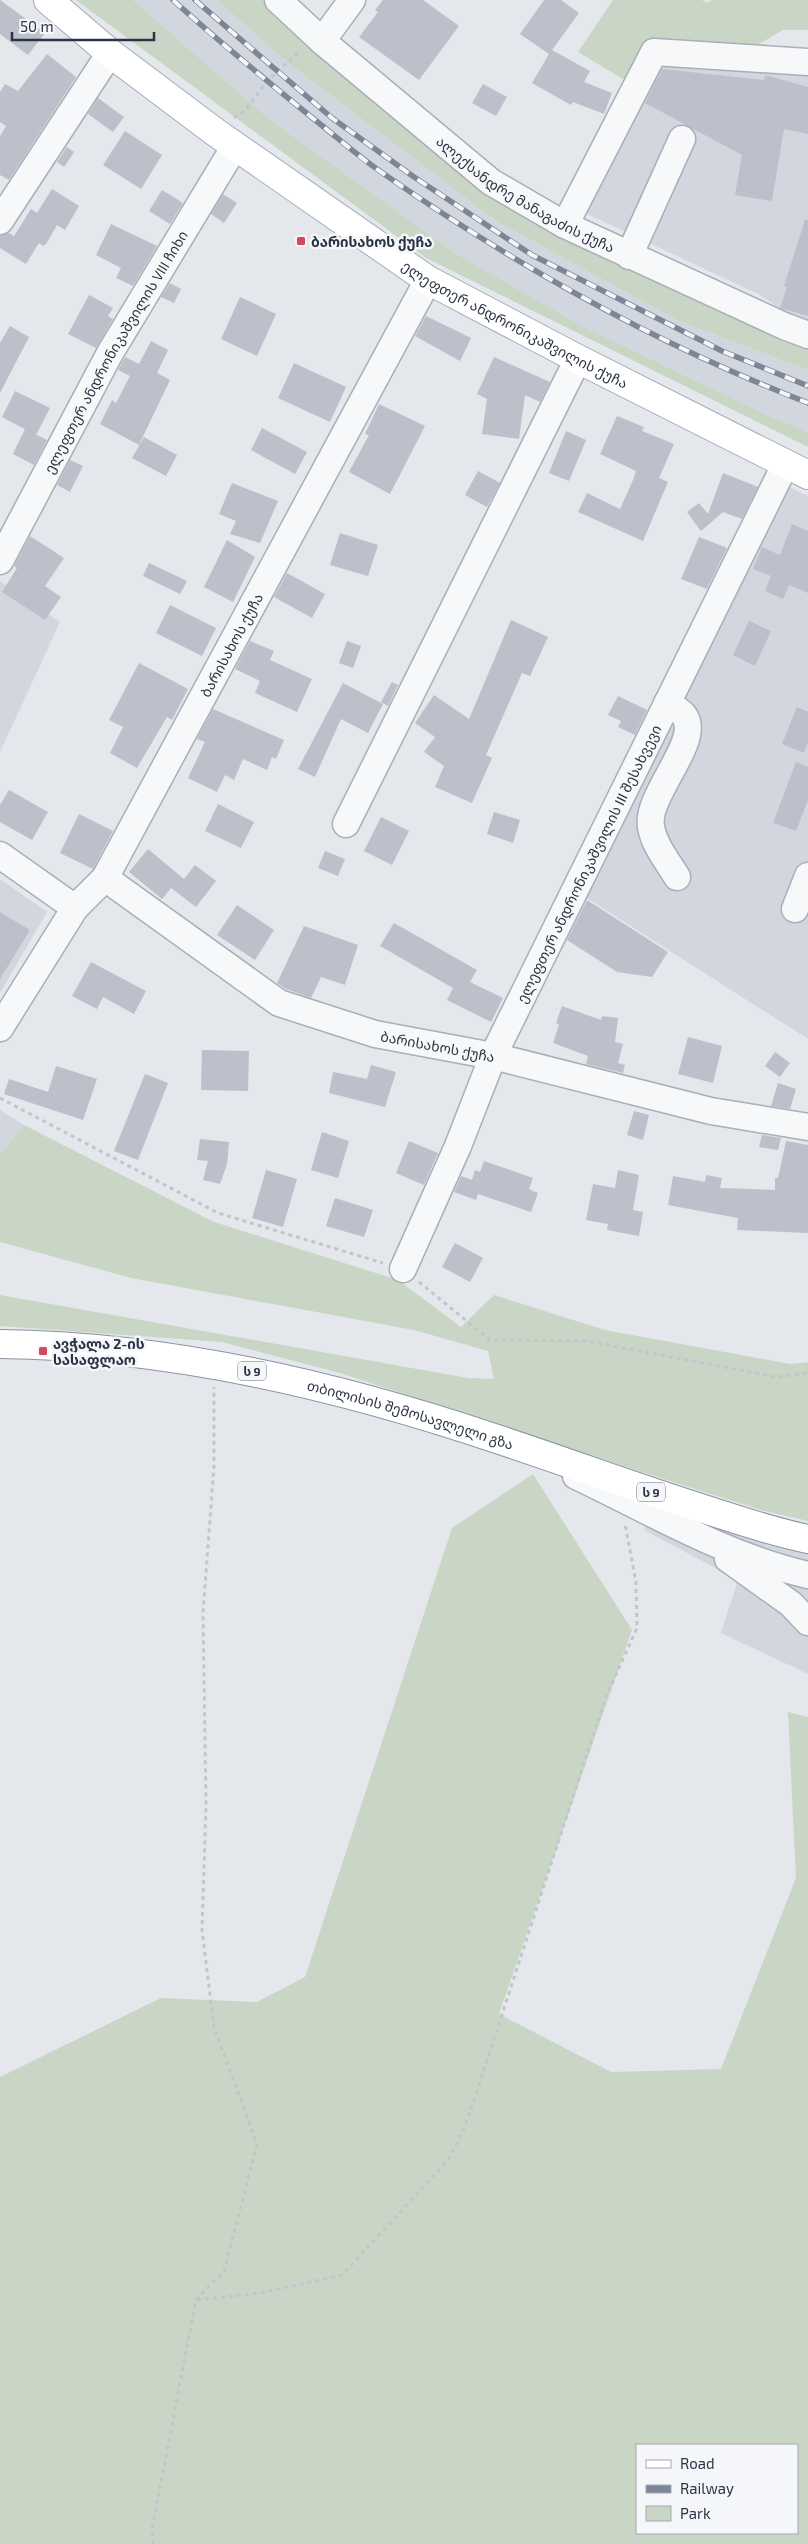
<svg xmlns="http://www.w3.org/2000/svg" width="808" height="2544" viewBox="0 0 808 2544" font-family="'Exo 2','Noto Sans Georgian',sans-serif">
  <rect width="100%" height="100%" fill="#e4e7ec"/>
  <path fill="#d2d6de" d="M133,0h84l66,59 213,162 181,99 131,50v62l-41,-17 -183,-88 -129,-74 -186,-134z
    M656,62l152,9v250l-20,-7 -28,-19 -175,-82z
    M787,486l21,10v543l-226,-144z
    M0,581l60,41 -60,130z
    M0,879l47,33 -47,81z
    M0,1110l24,15 -24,30z
    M659,1504l149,42v128l-87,-41 17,-53 -94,-50z"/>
  <path fill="#c9d6c5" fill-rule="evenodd" d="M76,0h57l136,119 186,134 129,74 183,88 41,17v15l-382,-189z
    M217,0h46l225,190 320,156v24l-131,-50 -181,-99 -213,-162z
    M613,0h89l5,3 5,-3h96v30h-25l-24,14 -109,-1 -22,39 -50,-30z
    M24,1125l190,97 184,58 63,47 33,-32 111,35 185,34 18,-2v159l-43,-10 -86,-27 -339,-111 -118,-31 -222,-16v-31l468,83 26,1 -6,-28 -74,-21 -283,-52 -131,-36v-87z
    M533,1474l99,156 -133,384 112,58 110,-3 75,-191 -8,-166 20,5v827h-808v-467l161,-79 96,4 48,-25 147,-449zM637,2445h160v88h-160z"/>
  <path fill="#bbc0ca" d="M0,0l45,33 -17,22 -28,-21z
    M383,0h40l36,26 -40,54 -60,-43 19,-25 -3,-2z
    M544,0h17l18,13 -27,37 38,21 -6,11 28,11 -8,21 -31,-12 -2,3 -39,-22 17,-29 -29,-20z
    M47,54l29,23 -67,103 -9,-5v-39l6,-10 -6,-4v-30l5,-8 13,7z
    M662,69l102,11 1,-5 43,12v47l-24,-5 -12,72 -37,-6 7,-40 -97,-52z
    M483,84l24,13 -11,19 -24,-13z
    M98,98l26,19 -11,15 -25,-18z
    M125,131l37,24 -21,34 -38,-24z
    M67,147l7,5 -10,15 -7,-5z
    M52,189l27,17 -14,24 -8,-5 -11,19 -3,2 -4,-3 -13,21 -26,-16v-12l9,-3 5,3 17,-27 6,4z
    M162,190l21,13 -13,21 -21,-13z
    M223,194l14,9 -13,20 -13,-9z
    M805,220h3v96l-28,-8 7,-21 -3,-1z
    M111,224l46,22 -24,40 -17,-8 5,-10 -25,-13z
    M170,283l11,6 -7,14 -13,-6z
    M89,295l24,13 -5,8 5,3 -17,29 -28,-14z
    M240,297l36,17 -19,42 -36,-17z
    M426,316l45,22 -11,23 -45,-25z
    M10,326l19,11 -29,56v-50z
    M151,341l17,9 -11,23 13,7 -31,65 -39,-21 12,-24 4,3 14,-27 -12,-6 7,-13 14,7z
    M494,357l56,25 -10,20 -15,-7 -6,44 -37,-5 5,-35 -10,-5z
    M294,363l52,24 -16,35 -52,-24z
    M15,391l35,17 -14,27 -34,-18z
    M379,404l46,22 -35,68 -41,-22 20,-37 -4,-1z
    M617,416l27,11 -2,4 32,13 -15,34 9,4 -25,59 -65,-29 9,-19 33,16 13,-29 3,-9 -36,-17z
    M262,428l45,24 -12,22 -44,-24z
    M25,429l22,11 -13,25 -21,-11z
    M566,431l20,9 -17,41 -20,-8z
    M144,437l33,18 -11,21 -34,-18z
    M70,460l13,6 -13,26 -13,-7z
    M478,471l22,12 -13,24 -22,-12z
    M723,473l35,14 -16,32 -19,-7 -22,19 -14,-19 12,-9 9,11z
    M232,483l46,18 -18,42 -30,-9 6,-13 -17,-7z
    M792,524l16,7v62l-19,-8 -6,14 -18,-8 6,-15 -18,-7 9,-22 18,8z
    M340,533l38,12 -10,31 -38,-11z
    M30,536l34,22 -19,28 16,11 -16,23 -43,-28 15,-24 -3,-2z
    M699,537l28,11 -20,41 -26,-10z
    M227,540l28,17 -22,45 -29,-15z
    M149,563l38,18 -7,13 -37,-18z
    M287,573l38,21 -13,24 -38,-21z
    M170,605l46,23 -14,28 -46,-23z
    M511,620l37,17 -18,39 -8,-3 -36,82 6,3 -20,45 -37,-16 9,-21 -20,-14 11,-15 -20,-14 19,-28 35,24z
    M749,621l22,10 -16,35 -22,-11z
    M250,641l24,10 -4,9 42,19 -15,33 -42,-19 5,-12 -25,-12z
    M347,641l14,5 -8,22 -14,-5z
    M139,663l49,26 -16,31 -5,-3 -30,51 -27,-15 13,-26 -14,-7z
    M392,682l6,3 -10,21 -7,-4z
    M343,683l40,21 -15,29 -27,-14 -26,58 -17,-8z
    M618,696l29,14 -12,25 -17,-8 3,-6 -13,-6z
    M797,707l11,5v30l-4,11 -22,-9z
    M213,709l71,31 -8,19 -4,-2 -5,13 -24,-11 -9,21 -9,-5 -8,17 -29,-14 17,-36 -8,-3z
    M796,762l12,5v33l-12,31 -23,-8z
    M9,790l39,22 -16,28 -32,-18v-17z
    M218,804l36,18 -13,26 -36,-17z
    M494,812l26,8 -7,23 -26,-9z
    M79,814l34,17 -20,38 -33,-16z
    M381,817l28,14 -17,34 -28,-14z
    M148,849l36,30 11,-14 21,16 -20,26 -25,-19 -9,11 -33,-27z
    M325,851l20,8 -7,17 -20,-8z
    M587,900l81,52 -16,25 -35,-5 -50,-32z
    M237,905l37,25 -19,30 -38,-25z
    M0,912l30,18 -30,49z
    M394,923l83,47 -7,12 33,16 -12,24 -44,-22 6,-12 -73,-42z
    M304,926l54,19 -13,40 -24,-8 -10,21 -25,-9 -9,-6z
    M91,962l55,29 -12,23 -31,-17 -6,12 -25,-13z
    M562,1006l39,14 1,-4 16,2 -3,24 8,2 -5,19 7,2 -2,8 -37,-9 2,-8 -35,-13 6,-18 -3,-2z
    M688,1037l34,9 -9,37 -35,-9z
    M202,1050l47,1 -1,40 -47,-1z
    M775,1052l15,11 -10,14 -15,-11z
    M371,1065l25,7 -11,35 -56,-14 4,-21 34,7z
    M56,1066l41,13 -14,41 -79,-26 5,-15 39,13z
    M145,1074l23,9 -30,77 -24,-9z
    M778,1083l18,6 -6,20 -19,-3z
    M634,1111l15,4 -6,25 -16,-5z
    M322,1132l27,9 -11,37 -27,-8z
    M762,1135l19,3 -3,12 -19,-3z
    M200,1139l29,3 -2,22 -7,20 -17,-4 5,-19 -11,-1z
    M409,1141l29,12 -14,32 -28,-12z
    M786,1141l22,4v88l-71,-3 1,-12 -70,-13 5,-29 32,6 1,-7 16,3 -2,10 55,2v-12h3z
    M484,1161l49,17 -4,11 9,4 -7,19 -53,-18 -2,6 -22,-8 7,-16 11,4 3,-10 5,2z
    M266,1170l31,9 -14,48 -31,-9z
    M618,1170l21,5 -6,35 10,2 -4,24 -32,-6 1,-6 -22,-4 7,-36 22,4z
    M335,1198l38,12 -9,27 -38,-11z
    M455,1243l28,15 -13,24 -28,-15z"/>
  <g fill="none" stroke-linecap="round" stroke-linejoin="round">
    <defs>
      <g id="minor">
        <path id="s1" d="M278,0l44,41 169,141 74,43 219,101 24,9"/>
        <path d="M322,41l30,-41"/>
        <path d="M0,221l110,-168"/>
        <path d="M565,225l89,-173 154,10"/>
        <path d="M629,256l53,-117"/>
        <path id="s2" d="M0,561l110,-208 125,-207"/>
        <path d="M667,703c5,4 15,8 18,14 16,25 -40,79 -34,110 3,18 17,35 26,50"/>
        <path d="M346,824l232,-465"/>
        <path d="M0,855l75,53"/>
        <path id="s3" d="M105,878l174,125 96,31 118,22 218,55 97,16"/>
        <path d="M795,909l13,-33"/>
        <path id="s4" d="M0,1028l75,-120 30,-30 323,-598"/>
        <path id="s5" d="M403,1269l55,-123 35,-90 292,-591"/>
        <path d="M576,1476c76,36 149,80 232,99"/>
        <path d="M728,1559l63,45 17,18"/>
      </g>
      <g id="major">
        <path id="s6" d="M48,0l62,53 105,79 213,148 150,79 230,116"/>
      </g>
      <g id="highway">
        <path id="s7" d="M0,1344c170,2 336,41 497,95 70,23 140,49 210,71 34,11 66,22 101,29"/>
      </g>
    </defs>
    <use href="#minor" stroke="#a9aeb7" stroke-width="29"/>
    <use href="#major" stroke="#a3abb8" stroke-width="30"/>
    <use href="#highway" stroke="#8b94a3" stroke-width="30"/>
    <path stroke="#c2c5cb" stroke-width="3" stroke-dasharray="4 4" stroke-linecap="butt" d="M234,118l11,-7 22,-30 34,-31
      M0,1098l218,115 165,50
      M419,1282l71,58 96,1 191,36 31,-4
      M197,2300l63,-7 82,-18 106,-115 15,-29 14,-40 128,-392 32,-71 -1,-46 -11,-58
      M153,2544l-1,-15 44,-229 28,-29 33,-127 -43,-117 -12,-97 4,-124 -3,-194 11,-146v-79"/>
    <use href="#minor" stroke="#f7f8fa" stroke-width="26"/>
    <use href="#major" stroke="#fff" stroke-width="28"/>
    <use href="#highway" stroke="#fff" stroke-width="28"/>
    <defs>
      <path id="rail" d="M173,0c46,42 94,81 142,120 23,18 45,38 69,54 131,91 275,171 424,229
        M195,0l137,118 82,59 118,78 190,96 86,35"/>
    </defs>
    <use href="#rail" stroke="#7d8696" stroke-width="5.5"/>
    <use href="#rail" stroke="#f4f6f9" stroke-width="4" stroke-dasharray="11" stroke-linecap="butt"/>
  </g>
  <g fill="#d1495b" stroke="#f4f6f9" stroke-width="2">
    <rect x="296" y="236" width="10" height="10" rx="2.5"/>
    <rect x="38" y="1346" width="10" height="10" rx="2.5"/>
  </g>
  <g text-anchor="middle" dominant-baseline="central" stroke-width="5" stroke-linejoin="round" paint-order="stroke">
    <g fill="#f4f6f9" stroke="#676e7b" stroke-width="1">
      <rect x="238" y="1361.5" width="28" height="19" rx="4"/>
      <rect x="637" y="1482.5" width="28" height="19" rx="4"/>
    </g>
    <g font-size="12" font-weight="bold" fill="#2b3445">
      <text x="252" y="1371">ს 9</text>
      <text x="651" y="1492">ს 9</text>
    </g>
    <g font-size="14" fill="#2b3445" stroke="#f4f6f9">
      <text stroke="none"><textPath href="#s1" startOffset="316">ალექსანდრე მანაგაძის ქუჩა</textPath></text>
      <text stroke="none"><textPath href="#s6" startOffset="570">ელეფთერ ანდრონიკაშვილის ქუჩა</textPath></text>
      <text stroke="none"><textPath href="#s2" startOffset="239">ელეფთერ ანდრონიკაშვილის VIII ჩიხი</textPath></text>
      <text stroke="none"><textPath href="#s4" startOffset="449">ბარისახოს ქუჩა</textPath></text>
      <text stroke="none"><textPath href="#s5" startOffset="446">ელეფთერ ანდრონიკაშვილის III შესახვევი</textPath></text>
      <text stroke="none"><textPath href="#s3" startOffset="379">ბარისახოს ქუჩა</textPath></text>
      <text stroke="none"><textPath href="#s7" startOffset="418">თბილისის შემოსავლელი გზა</textPath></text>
    </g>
    <g font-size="14" font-weight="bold" fill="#2b3445" stroke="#f4f6f9" text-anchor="start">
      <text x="311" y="241">ბარისახოს ქუჩა</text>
      <text x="53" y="1343">ავჭალა 2-ის<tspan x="53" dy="16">სასაფლაო</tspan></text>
    </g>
  </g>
  <rect x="636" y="2444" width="162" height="90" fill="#f4f6f9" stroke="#a4a8b1"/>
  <rect x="646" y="2460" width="25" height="8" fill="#ffffff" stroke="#a4a8b1"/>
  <text x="680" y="2469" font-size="15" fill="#2b3445">Road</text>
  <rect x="646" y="2485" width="25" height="8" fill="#7d8696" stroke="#a4a8b1"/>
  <text x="680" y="2494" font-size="15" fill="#2b3445">Railway</text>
  <rect x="646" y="2506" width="25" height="15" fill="#c9d6c5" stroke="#a4a8b1"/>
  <text x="680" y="2519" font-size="15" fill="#2b3445">Park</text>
  <path d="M12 32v8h142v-8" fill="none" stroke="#2b3445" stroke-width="2.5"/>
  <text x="20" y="32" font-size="15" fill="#2b3445" stroke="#f4f6f9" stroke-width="4" paint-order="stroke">50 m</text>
</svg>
